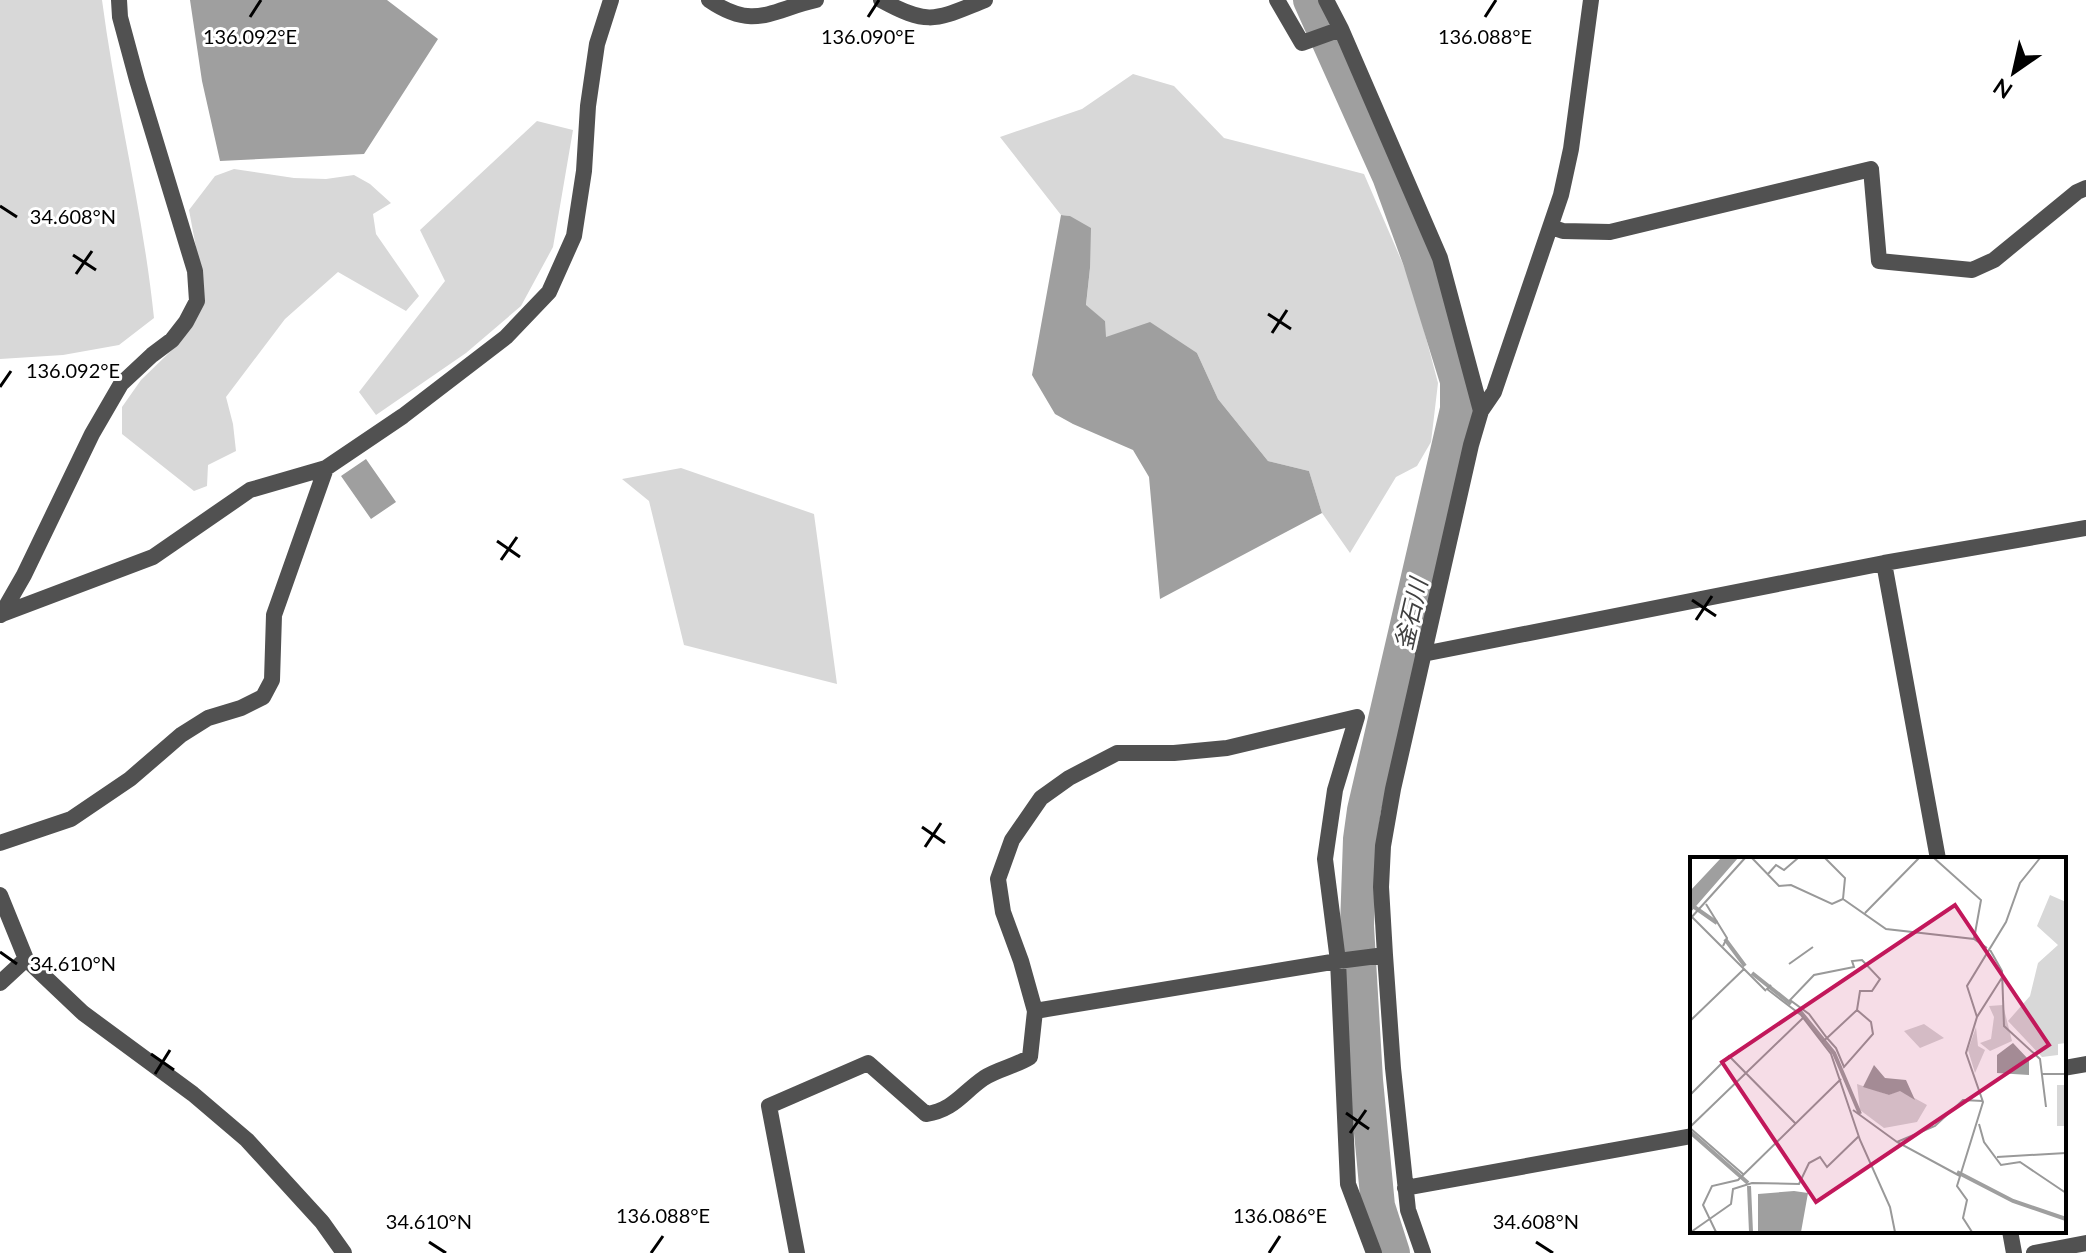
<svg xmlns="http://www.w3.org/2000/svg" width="2086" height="1253" viewBox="0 0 2086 1253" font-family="Lato,'Noto Sans JP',sans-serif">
  <rect width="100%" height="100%" fill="#fff"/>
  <path fill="#d8d8d8" d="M0,0h102c14,107 41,211 52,318l-35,27 -56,10 -63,4z
    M1133,74l41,12 50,52 140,36 48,111 26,98 -7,59 -14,24 -21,11 -46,76 -28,-40 -13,-42 -41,-10 -50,-62 -21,-46 -92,-16v-16l-19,-15 4,-38 -20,-52 -9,-1 -61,-78 82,-28z
    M537,121l36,9 -20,117 -32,59 -55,47 -90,62 -17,-23 86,-111 -25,-51z
    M234,169l60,9 32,1 28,-4 16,9 21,19 -18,11 3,20 43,62 -13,15 -68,-39 -53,47 -59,78 7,27 3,27 -28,14 -1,21 -13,5 -72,-57v-27l19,-27 33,-32 18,-22 11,-41 -14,-75 26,-34z
    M681,468l133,46 23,170 -153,-39 -35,-144 -27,-22z"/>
  <path fill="#9f9f9f" d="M190,0h197l51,39 -74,115 -144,7 -18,-80z
    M1061,215l9,1 21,12 -1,40 -4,37 19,16 1,16 44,-15 47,31 21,46 50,62 41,10 13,42 -162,86 -11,-122 -16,-27 -60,-26 -18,-10 -23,-39z
    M366,459l30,43 -25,17 -30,-43z"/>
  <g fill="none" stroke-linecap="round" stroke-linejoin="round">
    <path stroke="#9f9f9f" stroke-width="34" d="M1310,0l79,176 31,85 37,120v28l-93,401 -4,29 -3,87 9,154 12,126 15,47"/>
    <path stroke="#515151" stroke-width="16" d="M709,0c45,31 62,10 107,0
      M881,0c49,27 56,19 104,0
      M1277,0l25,43 39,-14
      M1326,0l15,29 99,229 41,153
      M1551,227l12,4 47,1 261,-63 8,92 93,9 22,-10 83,-68 9,-4
      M1884,563l54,296
      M2,614l151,-57 97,-67 76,-22 77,-52 103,-79 43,-45 25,-56 10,-65 4,-65 9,-62 14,-44
      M1,615l23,-40 68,-141 29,-50 31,-29 20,-15 14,-18 11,-21 -2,-30 -58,-191 -17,-63 -1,-17
      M1423,654l461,-91 202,-35
      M0,843l71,-24 59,-40 51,-44 27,-17 33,-10 22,-11 9,-17 2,-65 52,-147
      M0,895l26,64 57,54 110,81 54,46 75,82 22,31
      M0,983l26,-24
      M1035,1011l303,-50 47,-6
      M2064,1068l22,-4
      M1405,1188l287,-52
      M2010,1231l4,22
      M797,1253l-28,-147 99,-43 58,51c28,-4 36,-21 58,-36 14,-9 32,-12 46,-21l5,-46 -14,-50 -18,-49 -5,-33 14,-39 29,-42 28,-20 48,-25h57l53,-5 130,-31 -22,73 -10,69 13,102 10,223 26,69
      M1423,1253l-15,-43 -15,-142 -8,-113 -4,-68 2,-41 10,-57 78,-344 10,-34 13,-19 67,-197 10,-46 20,-149
      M2034,1253l52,-10"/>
  </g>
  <path fill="none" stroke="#000" stroke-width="3" d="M250,17l11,-17M868,17l11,-17M1485,17l11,-17M0,206l17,11M73,255l23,15M76,274l16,-23M1268,314l23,15M1272,333l15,-23M0,387l11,-16M497,541l23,16M501,560l16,-23M1692,600l24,16M1696,620l16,-24M922,827l23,16M925,847l16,-24M0,952l17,12M151,1054l23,16M155,1074l15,-24M1346,1113l23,16M1350,1133l16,-23M429,1242l17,11M1536,1242l17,11M651,1253l12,-17M1269,1253l11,-17"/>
  <g text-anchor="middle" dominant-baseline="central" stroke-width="6" stroke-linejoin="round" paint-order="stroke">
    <g font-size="24" font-style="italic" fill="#404040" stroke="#fff">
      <text transform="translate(1410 614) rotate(-77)">釜石川</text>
    </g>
  </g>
  <g transform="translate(1690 857)">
    <rect width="376" height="376" fill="#fff"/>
    <path d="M360,38l16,7v141l-8,1v11l-16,2 -34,-36 22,-25 8,-33 20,-18 -21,-19zM313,148l9,36 -22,10 -10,-8 11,-4 3,-22 -5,-11zM234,167l20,14 -24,10 -16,-17zM286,170l2,19 7,4 -10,23 -7,-23zM167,227l32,11 11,-5 27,15 -10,17 -33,6 -24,-18zM367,228h9v41h-9z" fill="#d8d8d8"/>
    <path d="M31,1h17l-48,55v-22zM323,186l16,17v15l-32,-2v-18zM184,208l11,13 21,2 9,20 -15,-9 -11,4 -26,-8zM104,334l14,2 -7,39h-43v-38z" fill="#9f9f9f"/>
    <path fill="none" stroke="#9f9f9f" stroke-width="4" d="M0,47l27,19M35,82l20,27M62,116l39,31M109,153l35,43 26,61M0,275l58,51M267,315l56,29 53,18M59,329l2,46"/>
    <path fill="none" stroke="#999" stroke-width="2" d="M62,1l27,28 12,-1 41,19 11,-5M135,1l20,20 -2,21M244,1l47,42 -7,39M78,17l8,-9 8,5 14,-12M153,42l43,30 88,10 13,9M16,47l21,34 -4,8M175,56l54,-55M2,60l74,74M0,62l55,-61M299,91l13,23 2,55 36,33 6,48M99,107l24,-17M81,128l-4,4 34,26 30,39 29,86 30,67 5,25M287,160l-10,-31 39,-64 14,-39 20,-25M0,164l54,-52M132,185l5,-4 30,-28 3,-19h12l8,-12 -18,-19 -10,1 2,6 -40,8 -24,25 19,14 18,24 9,10 8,19 29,-33 -2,-12 -14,-12M351,217h25M0,238l39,-39 67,68M163,253l44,32 63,34M289,267l5,18 17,23 19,-3 46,31M0,270l113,-109M0,271l53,46M207,285l38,-16 28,-26 20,1M307,300l69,-4M1,375l40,-28 2,-15 19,-6 47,1 10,-21 11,-6 7,10 32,-31M26,375l-13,-27 9,-19 26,-6 103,-101M282,375l-9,-14 4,-18 -10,-14 26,-84 -17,-49 11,-36 26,-41"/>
    <path fill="#c2185b" fill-opacity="0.15" stroke="#c2185b" stroke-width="4" d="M265,48l94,140 -233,157 -94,-140z"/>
    <rect width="376" height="376" fill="none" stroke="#000" stroke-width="4"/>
  </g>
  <g font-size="20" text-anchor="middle" fill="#000" stroke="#fff" stroke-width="6" stroke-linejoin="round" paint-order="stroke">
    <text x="250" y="44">136.092°E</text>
    <text x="868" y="44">136.090°E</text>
    <text x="1485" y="44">136.088°E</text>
    <text x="73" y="224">34.608°N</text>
    <text x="73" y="378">136.092°E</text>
    <text x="73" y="971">34.610°N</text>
    <text x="663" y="1223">136.088°E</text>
    <text x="1280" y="1223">136.086°E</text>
    <text x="429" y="1229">34.610°N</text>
    <text x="1536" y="1229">34.608°N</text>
  </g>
  <g transform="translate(2014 72) rotate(214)" stroke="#ffffff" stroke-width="6" paint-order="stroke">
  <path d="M0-6L14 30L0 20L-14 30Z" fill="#000000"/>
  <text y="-12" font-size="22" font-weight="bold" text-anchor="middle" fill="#000000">N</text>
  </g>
</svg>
